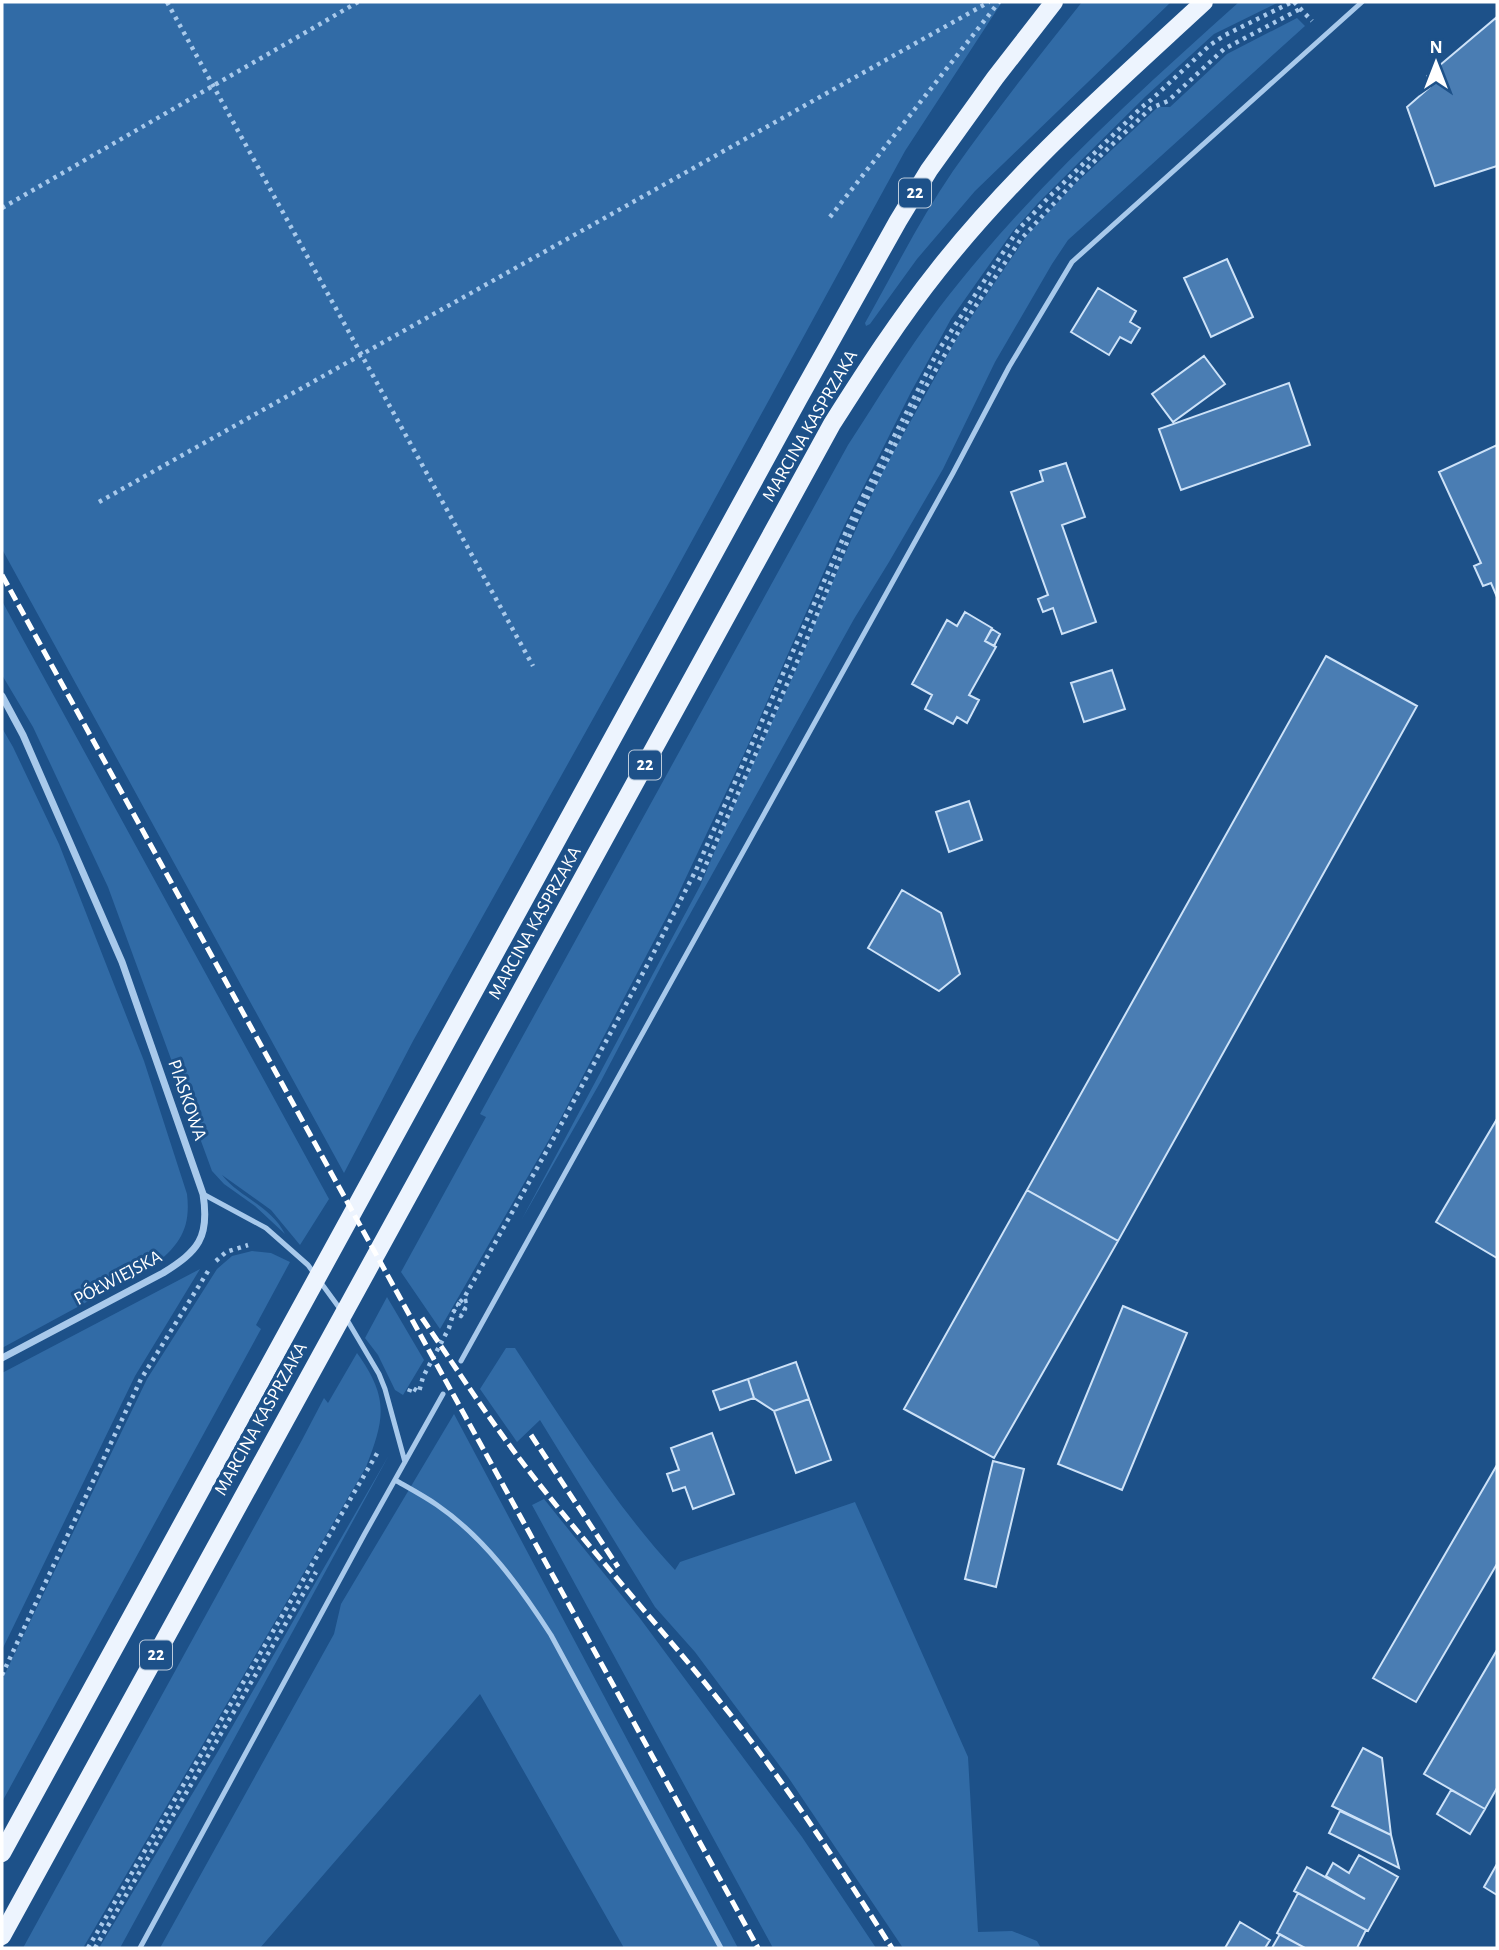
<svg xmlns="http://www.w3.org/2000/svg" width="1499" height="1950" viewBox="0 0 1499 1950" font-family="'Alegreya Sans',sans-serif">
  <rect width="100%" height="100%" fill="#1d5189"/>
  <path fill="#316ba6" d="M2,2h1000l-97,149 -235,430 -257,460 -69,132 -342,-624z
    M1082,2h89l-196,189 -58,68 -47,65 -4,2 -1,-3c29,-51 55,-104 88,-152 41,-58 85,-114 129,-169z
    M1239,2h40l-65,32 -68,62 -107,106 -26,29 -62,88 -40,73 -67,134 -100,228 -69,147 -121,230 -114,198 -39,-57 85,-155 -6,-3 368,-669c30,-46 58,-93 91,-137 87,-114 194,-211 300,-306z
    M1297,18l8,8 -237,214 -16,24 -57,98 -52,107 -54,93 -35,57 -189,340 -64,122 -79,138 178,-333 36,-85 67,-147 15,-39 42,-95 24,-51 73,-131 71,-104 47,-50 83,-77h12l57,-53z
    M2,601l327,598 -29,46 -29,-35 -49,-35c18,23 48,30 63,59l-30,-28 -31,-22 -12,-13 -104,-284 -75,-160 -31,-52z
    M2,728l11,19 46,97 85,217 43,133c4,34 -7,51 -34,72l-151,82z
    M252,1251l19,2 19,9 -34,63 5,4 -259,473v-122l145,-301 70,-110 15,-13z
    M200,1269l-65,107 -133,274v-277z
    M387,1297l37,63 -21,35 -8,-5 -17,-35 -13,-17z
    M506,1348h9c50,76 98,155 160,222l5,-8 175,-60 113,255 10,175 34,-1 25,10 4,7h-138l-115,-171 -93,-125 -40,-45 -115,-187 -23,22 -37,-53z
    M357,1353c32,45 28,65 9,114l-283,481h-60l279,-508 22,-42 4,5z
    M454,1414l284,534h-114l-144,-254 -220,254h-100l174,-314 7,-30z
    M389,1455l-269,493h-21l118,-195z
    M544,1499l95,118 163,220 74,111h-103l-241,-443z"/>
  <path fill="#4a7db3" stroke="#cde2f8" stroke-width="2" d="M1497,17v149l-62,20 -28,-79 23,-20 -3,-11z
    M1227,259l26,58 -42,20 -27,-59z
    M1098,288l38,23 -6,11 10,6 -9,15 -11,-6 -11,18 -38,-23z
    M1204,356l21,28 -52,38 -21,-28z
    M1289,383l21,62 -129,45 -22,-61z
    M1497,445v152l-6,-14 -8,3 -9,-20 7,-3 -42,-91z
    M1066,463l19,54 -23,8 34,97 -34,12 -9,-26 -10,4 -5,-13 10,-4 -37,-103 32,-11 -3,-10z
    M965,612l27,16 -7,13 11,6 -27,48 10,5 -12,23 -10,-6 -4,7 -28,-15 7,-14 -20,-11 35,-64 10,6z
    M992,629l8,5 -6,12 -9,-5z
    M1326,656l91,50 -299,535 -91,-51z
    M1112,670l13,39 -41,13 -13,-39z
    M969,801l13,39 -33,12 -13,-40z
    M902,890l39,23 19,61 -21,17 -71,-43z
    M1497,1119v139l-61,-36z
    M1027,1190l91,51 -124,217 -90,-49z
    M1123,1306l64,27 -65,157 -64,-26z
    M796,1362l13,37 -35,12 -20,-13 -6,-19z
    M748,1379l6,19 -34,12 -7,-19z
    M809,1399l22,61 -35,13 -22,-62z
    M712,1433l22,61 -41,15 -8,-22 -12,4 -6,-17 12,-4 -8,-22z
    M993,1461l31,8 -28,118 -31,-8z
    M1497,1465v99l-81,138 -43,-24z
    M1497,1650v138l-12,21 -61,-35z
    M1363,1748l19,10 9,77 -59,-29z
    M1451,1790l34,19 -15,25 -33,-20z
    M1340,1811l51,24 8,33 -70,-35z
    M1359,1855l39,22 -30,54 -74,-40 13,-24 58,32 -39,-23 7,-13 16,10z
    M1497,1864v31l-13,-8z
    M1298,1893l68,37 -9,18h-52l-28,-15z
    M1240,1922l30,18 -5,8h-40z
    M1280,1934l25,14h-33z"/>
  <g fill="none" stroke-linecap="round" stroke-linejoin="round">
    <path stroke="#a8c9eb" stroke-width="4.5" stroke-dasharray="3.5 5" stroke-linecap="butt" d="M167,2l366,664
      M1294,2l18,19
      M2,208l356,-206
      M830,217l169,-215
      M99,502l890,-500
      M699,880l102,-227 56,-135 65,-125 38,-64 61,-90 63,-68 67,-63 17,-7 56,-52 76,-40
      M216,1261l10,-9 22,-7
      M460,1302l4,-4 86,-153 101,-187 45,-88 157,-354 85,-165 80,-121 31,-33 93,-90 9,-7 59,-55 15,-10 67,-33
      M409,1392l2,-5 8,5 4,-15 26,-49 5,-17 7,5 4,-7 -7,-4 2,-3 11,-2
      M2,1675l139,-296 69,-111
      M88,1948l291,-498
      M95,1948l221,-376"/>
    <path stroke="#a8c9eb" stroke-width="5" d="M203,1194l63,34 42,37 35,48 36,61 6,15 20,73
      M461,1361l492,-888 56,-106 63,-105 290,-260
      M395,1480c14,8 29,16 42,25 48,33 83,82 114,130l170,313
      M140,1948l224,-413 79,-141"/>
    <path stroke="#a8c9eb" stroke-width="7" d="M2,696l21,39 99,227 81,232c7,44 -5,57 -40,79l-161,85"/>
    <path stroke="#edf4fe" stroke-width="18" d="M2,1853l797,-1455 99,-177 31,-51 66,-92 59,-76
      M2,1936l830,-1512c33,-52 67,-105 106,-154 78,-99 174,-183 266,-268"/>
    <path stroke="#fff" stroke-width="5" stroke-dasharray="12 5" stroke-linecap="butt" d="M2,575l756,1373
      M422,1318c32,47 63,95 97,140 73,96 156,184 229,279 52,68 98,140 144,211
      M531,1435l87,132"/>
  </g>
  <g text-anchor="middle" dominant-baseline="central" stroke-width="6" stroke-linejoin="round" paint-order="stroke">
    <g fill="#1d5189" stroke="#bbcbdc" stroke-width="2">
      <rect x="899" y="178.5" width="32" height="29" rx="5"/>
      <rect x="629" y="750.5" width="32" height="29" rx="5"/>
      <rect x="140" y="1640.5" width="32" height="29" rx="5"/>
    </g>
    <g font-size="18" font-weight="bold" fill="#fff">
      <text x="915" y="193">22</text>
      <text x="645" y="765">22</text>
      <text x="156" y="1655">22</text>
    </g>
    <g font-size="19" fill="#fff" stroke="#1d5189">
      <text transform="translate(810 426) rotate(-60)">MARCINA KASPRZAKA</text>
      <text transform="translate(535 923) rotate(-61)">MARCINA KASPRZAKA</text>
      <text transform="translate(187 1100) rotate(71)">PIASKOWA</text>
      <text transform="translate(118 1278) rotate(-28)">PÓŁWIEJSKA</text>
      <text transform="translate(261 1419) rotate(-61)">MARCINA KASPRZAKA</text>
    </g>
  </g>
  <rect width="1499" height="1950" fill="none" stroke="#ffffff" stroke-width="7"/>
  <g transform="translate(1436 63)" stroke="#1d5189" stroke-width="5" paint-order="stroke">
  <path d="M0-5L12 26L0 18L-12 26Z" fill="#ffffff"/>
  <text y="-10" font-size="19" font-weight="bold" text-anchor="middle" fill="#ffffff">N</text>
  </g>
</svg>
